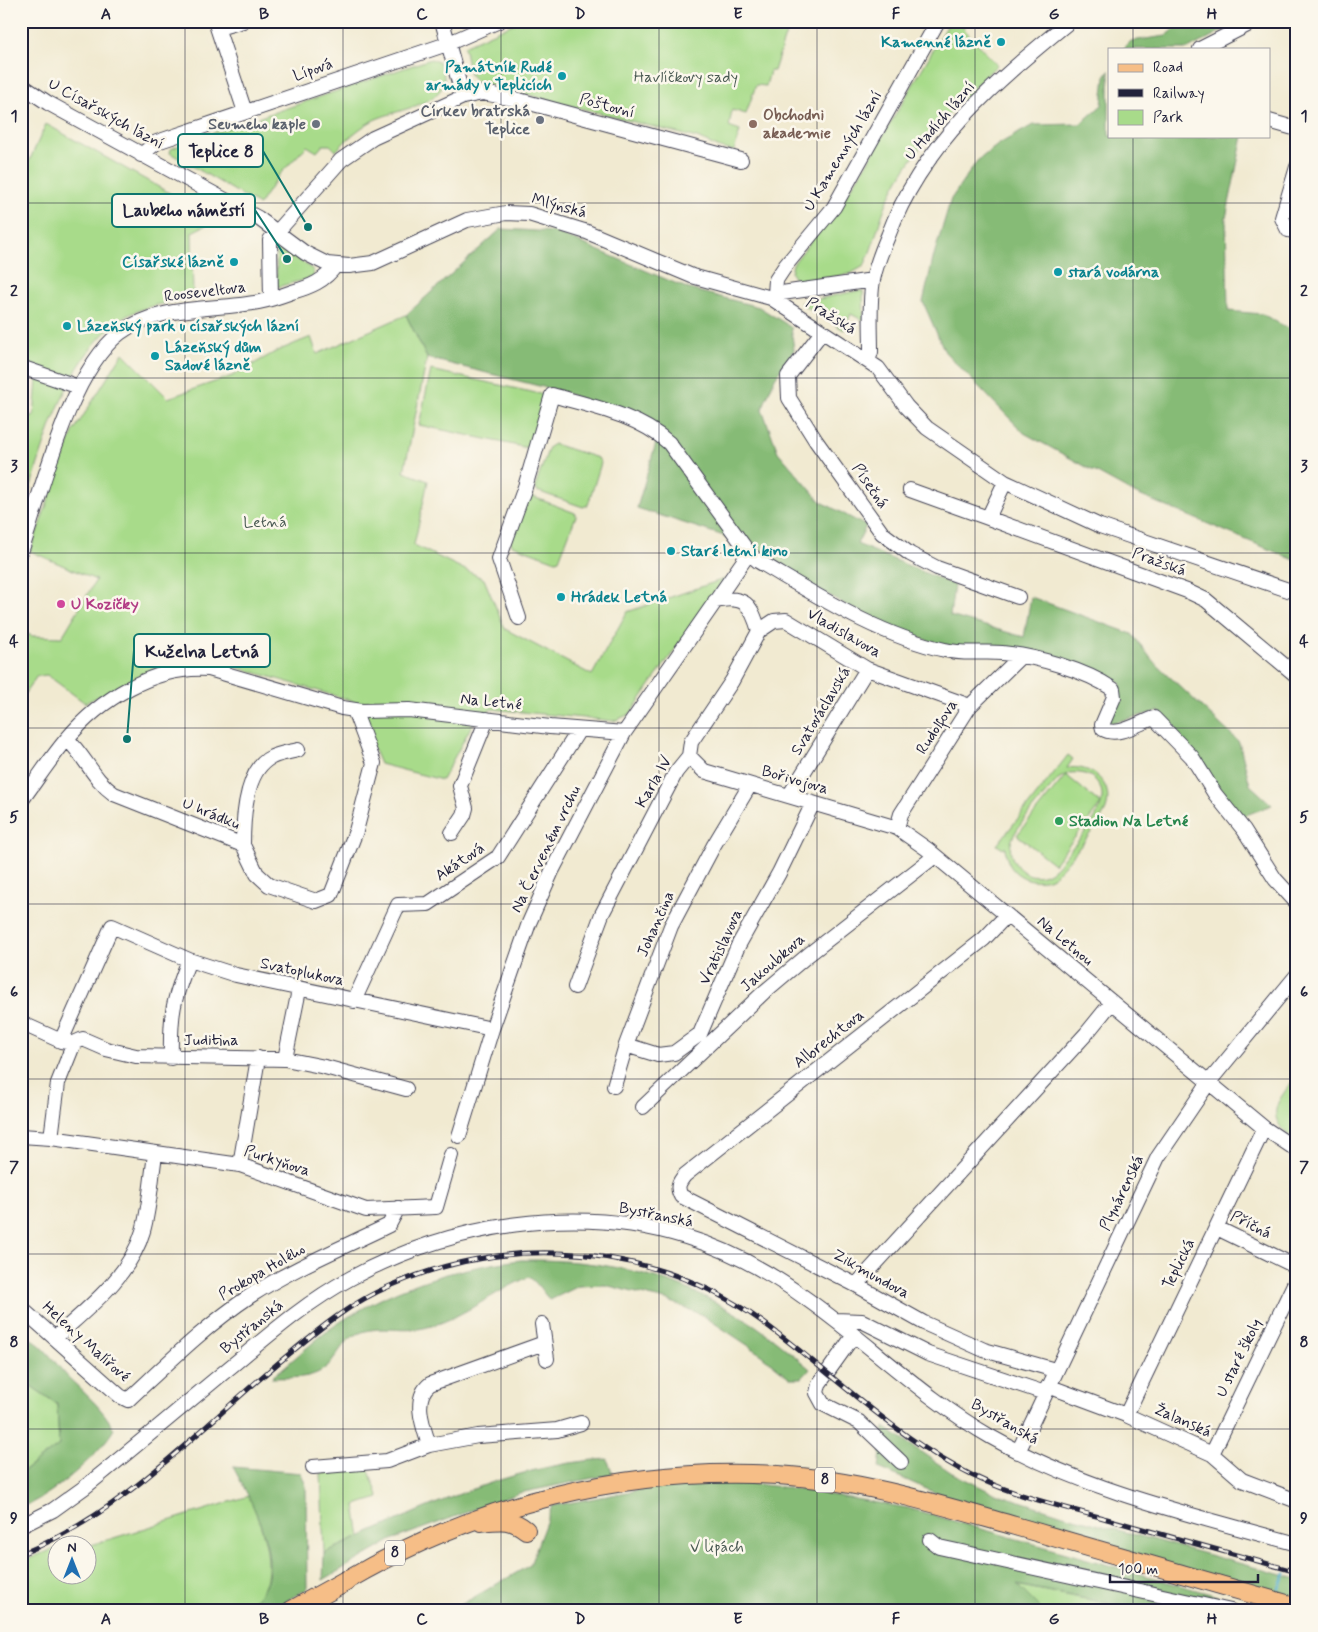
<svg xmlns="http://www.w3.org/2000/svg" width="1318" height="1632" viewBox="0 0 1318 1632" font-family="Mynerve,sans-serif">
  <rect width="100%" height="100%" fill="#fbf7ec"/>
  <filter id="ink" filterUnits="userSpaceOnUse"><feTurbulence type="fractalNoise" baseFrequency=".02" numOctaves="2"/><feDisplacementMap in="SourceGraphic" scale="10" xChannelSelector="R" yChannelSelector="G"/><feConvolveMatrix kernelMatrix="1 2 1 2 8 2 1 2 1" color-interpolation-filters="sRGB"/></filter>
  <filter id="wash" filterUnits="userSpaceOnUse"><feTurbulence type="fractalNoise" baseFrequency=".0096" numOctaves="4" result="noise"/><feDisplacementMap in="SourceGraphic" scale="20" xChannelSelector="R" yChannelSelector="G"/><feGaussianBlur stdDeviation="1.12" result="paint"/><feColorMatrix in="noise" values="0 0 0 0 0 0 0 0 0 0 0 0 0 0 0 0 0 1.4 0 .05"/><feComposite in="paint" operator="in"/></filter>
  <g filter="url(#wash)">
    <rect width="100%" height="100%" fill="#f1ead1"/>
    <path fill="#a8db8a" stroke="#657e62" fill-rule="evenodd" d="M519,21h271l-16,50h-4l-4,15 -10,-1 -10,29 -14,-4 -3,17 11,4 -6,20 -14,-3 -23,-10 -219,-56 -8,-7 -6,-29z
      M950,21h20l-7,7 34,37c-41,40 -83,81 -108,133 -10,21 -14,46 -25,68l-14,8 -50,8 -5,-3 -4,-6 2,-9 52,-67 21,-32z
      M431,59l9,4c21,42 -44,45 -68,58 -14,8 -26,19 -36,30l-6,-6h-7l-6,7 -10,-6 -28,29 -20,30 -89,-52 1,-4 16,-7z
      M46,124l152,85 18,8 24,4 -34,4 -14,7 1,68c-24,2 -49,5 -70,18 -59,38 -81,136 -102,200v-103l13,1 4,-48 -17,-5v-184z
      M279,244l34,26 1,7 -37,10 -1,-41z
      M856,291h7l1,30 -13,-7 -7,16 -44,-27z
      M406,315l21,43 -23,114 24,9 -14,64 70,34 21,50 87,46 35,-63 97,-33 -94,135 -16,7 -123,-12 -19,16 -30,55 -62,-16 -27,-63 -148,-43 -43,8 -77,37 -38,-28 -10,1 -16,23v-68l11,5 30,1 34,-57 -66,-29 43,-119 50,-79 45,45 64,-22 45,-25 34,-14 6,17z
      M431,370l114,25 -12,54 -114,-24z
      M554,444l44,14 3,5 -13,42 -5,2 -46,-16 -2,-4 14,-40z
      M531,496l44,17 1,3 -17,44 -3,1 -44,-16 -2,-4 16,-43z
      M1068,755l5,4 -6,9c23,-4 48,15 39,41 -4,12 -45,63 -55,69 -9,4 -22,3 -30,-2 -11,-6 -15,-16 -16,-29l-2,2 -6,-4zM1069,773c10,-1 21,0 28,9 19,23 -20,58 -34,77 -5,6 -10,12 -17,15 -20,8 -39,-12 -35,-31 3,-16 36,-50 47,-64z
      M1066,775l35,29 -47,60 -37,-29z
      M1297,1076v65c-35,-23 -21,-39 0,-65z
      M21,1379l36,25 2,41 -38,28z
      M368,1468l11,30 -24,7 5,32 -36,16 -3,-80z
      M249,1496c11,24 30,74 11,98 -5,7 -15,12 -22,17h-217v-49l29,-12h7l1,24h30v-28z
      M1016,1585l130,26h-103z"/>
    <path fill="#86bb76" stroke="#546e58" d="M1185,21h55l-52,28h-65l8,-8 35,-5z
      M1109,70v66h134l-17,82 2,93 34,3 35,19v112l-3,7 3,2v107l-163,-68 -110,-60 -79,-81 -22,-50 11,-47 17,-56 26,-38 22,-17 34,-19 47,-1 22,-19 3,-29z
      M501,229l54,3 134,57 70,18 32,20 3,23 -19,28 -13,31 16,43 42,49 46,25 -9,18 97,41 -4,31 74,21 7,-40 101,37 21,27 86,81 11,43 22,20 -31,12 -82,-106 -52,13 14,-41 -93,-31 -82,-6 -59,-18 -163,-92 -87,-28 23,-79 -97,-37 -136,-34 -21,-43z
      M521,1260c90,-1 159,16 235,66 19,13 36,28 54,43l-8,9h-12l-38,-30 -50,-33 -33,-14 -64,-16 -26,1 -29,14c-8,-8 -12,-17 -21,-23 -35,14 -74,47 -111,52 -21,3 -45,-5 -64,7 -8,4 -15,15 -20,23 -17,22 -37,18 -63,19 20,-16 39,-34 59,-49 58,-41 121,-61 191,-69z
      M21,1334c21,7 32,27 46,42 18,18 35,31 47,53 -14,25 -65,70 -93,78v-34l38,-28 -2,-41 -36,-25z
      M884,1427l68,46 37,18 74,24 234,64v21l-325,-91 -93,-41z
      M607,1459l6,15 -94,19 -125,46 -71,41 1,-27c91,-40 182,-88 283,-94z
      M233,1467l68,6 5,13 1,103 -38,22h-31c7,-5 16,-10 22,-17 26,-31 -11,-98 -27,-127z
      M737,1482l53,6 118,20 362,103h-124l-129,-26 26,26h-593l80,-46 22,-59 108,-20z"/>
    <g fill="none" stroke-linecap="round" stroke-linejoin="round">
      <path stroke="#4aa9c9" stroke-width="3" d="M1279,1588l6,-14"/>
    </g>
  </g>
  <g filter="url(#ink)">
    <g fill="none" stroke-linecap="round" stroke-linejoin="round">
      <defs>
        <path id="minor" d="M215,21l30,91
          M442,21l21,76
          M218,28l25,-7
          M1200,49l55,-28
          M21,85l27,18 210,115 47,35 22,11 22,2 24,-3 94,-43 39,-7 23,1 58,18 105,44 79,22 107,70 28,38 21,22 78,54 95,44 197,67
          M1269,121l28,8
          M141,155l16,-13 290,-98 52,-23
          M1297,167l-15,51 6,12 9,2
          M775,294l1,-14 10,-15 48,-58 104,-186
          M771,298l4,-4 98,-14
          M271,299l-1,-59 71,-80 32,-22 90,-41 20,-4 32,6 226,61
          M822,332l-34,44 1,22 27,43 66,92 28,21 27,14 81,29
          M868,361l3,-9c0,-24 -2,-49 2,-72 3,-15 9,-30 15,-44 34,-92 108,-155 182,-215
          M21,367l58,20
          M910,490l78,28 17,-36
          M988,518l199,73 19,9 91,76
          M21,552c21,-61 48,-180 99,-219 39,-29 94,-22 139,-31 11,-2 22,-6 33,-10 18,-5 33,-11 44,-27
          M519,618l-20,-59 26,-72 27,-92c39,11 86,20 117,48l80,110 9,8c60,35 119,74 187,89 19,5 38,1 57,3 34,3 83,17 111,36l1,8 -12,28 1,4c15,9 37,-7 51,-11l38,39 23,37 29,36 31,49 22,24
          M759,631l15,-10 12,-1 81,49 103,37
          M67,739c18,17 26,40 47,55l129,51 14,29 12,11 47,16 15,-6 25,-64 18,-68 -20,-53
          M689,756l15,15 193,57 30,21 337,279 33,22
          M789,796l78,-127
          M21,801c15,-20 29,-42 45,-61 34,-41 89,-75 143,-71l133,39 20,3 47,-1 141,17 74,6
          M897,828l4,-14 69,-108 51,-50
          M452,833l12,-18 2,-7 -6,-22 27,-67
          M243,845c0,-25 2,-76 29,-88 8,-4 18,-5 26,-7
          M1007,915l-23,24 -299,236c-6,7 -9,12 -4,21l175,89 68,38 60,27 71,20
          M575,987l27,-73 74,-142 13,-16 2,-14 41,-61 27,-50c-8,-27 -14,-36 -44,-30
          M354,1001l44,-96 30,-1 70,-47 81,-127
          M21,1023l40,18 13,2 9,-4 23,10 30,7 149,3 40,8 81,22
          M61,1041l51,-115 77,34 47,15 256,54
          M626,1045l32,10 16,-2 26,-19 38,-88 41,-73 34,-70
          M171,1058c-1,-44 2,-58 18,-98
          M285,1059l14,-69
          M614,1086l12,-41 45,-119 43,-81 36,-60
          M643,1107l120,-114 45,-38 127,-99
          M21,1136l30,2 189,27 126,45 70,-3 15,-52
          M459,1136l33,-107 37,-106 23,-52 72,-138 125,-180
          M51,1138l7,-55 16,-40
          M240,1165l18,-107
          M1217,1228l80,39
          M856,1285l230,-251 26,-32
          M21,1308l99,88 8,4c39,-36 77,-74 122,-104 43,-28 92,-48 139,-71l9,-17
          M835,1320l27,1 66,33 117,39
          M542,1324l5,35
          M854,1335l-35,49 -2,9 6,11 36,18 42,40
          M56,1337c33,-30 74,-61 87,-106 7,-25 8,-51 12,-76
          M1048,1386l78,29 86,39 30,26 55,21
          M1126,1415l138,-287
          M429,1445c-6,-19 -17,-47 1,-61l114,-41
          M1018,1452l140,-295 51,-75 88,-107
          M1212,1454l85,-176
          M313,1467l74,-6 42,-16 49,-9 79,-6 24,-7
          M21,1526l32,-16 32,-23c50,-40 99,-82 149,-123 37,-31 74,-63 117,-86 100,-54 225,-75 335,-41 44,13 85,36 122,63 62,44 117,99 183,137 95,54 201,78 306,107
          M930,1540l9,7 292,64"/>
        <path id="major" d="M481,1522c19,-2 30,-4 45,8
          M346,1581c131,-77 279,-115 432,-106 81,5 159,29 237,51 94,27 188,54 282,81"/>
        <path id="highway" d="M292,1611l54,-30"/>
      </defs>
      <use href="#minor" stroke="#414052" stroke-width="16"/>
      <use href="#major" stroke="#414052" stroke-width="20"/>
      <use href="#highway" stroke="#414052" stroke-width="22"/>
      <use href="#minor" stroke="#fff" stroke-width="14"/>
      <use href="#major" stroke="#f6be87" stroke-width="18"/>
      <use href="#highway" stroke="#f6be87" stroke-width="20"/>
      <defs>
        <path id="rail" d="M21,1554c106,-42 181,-129 267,-199 32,-27 64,-53 102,-69 122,-54 266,-42 374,37 64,47 122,105 192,144 46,26 100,38 151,52 63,18 127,35 190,53"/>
      </defs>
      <use href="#rail" stroke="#22223b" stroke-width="5"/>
      <use href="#rail" stroke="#fbf7ec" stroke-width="3" stroke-dasharray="9" stroke-linecap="butt"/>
    </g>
  </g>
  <path fill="none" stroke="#22223b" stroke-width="1" stroke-opacity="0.55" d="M185,21v1590M343,21v1590M501,21v1590M659,21v1590M817,21v1590M975,21v1590M1133,21v28M1133,136v1475M21,203h1276M21,378h1276M21,553h1276M21,728h1276M21,904h1276M21,1079h1276M21,1254h1276M21,1429h1276"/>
  <g fill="#0f9aa8" stroke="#fbf7ec" stroke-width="2">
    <circle cx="1001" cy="42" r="5"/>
    <circle cx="562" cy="76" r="5"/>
    <circle cx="234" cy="262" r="5"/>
    <circle cx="1058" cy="272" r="5"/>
    <circle cx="67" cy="326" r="5"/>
    <circle cx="155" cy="356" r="5"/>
    <circle cx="671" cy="551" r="5"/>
    <circle cx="561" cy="597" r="5"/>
  </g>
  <g fill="#6b7280" stroke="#fbf7ec" stroke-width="2">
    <circle cx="540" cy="120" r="5"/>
    <circle cx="316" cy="124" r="5"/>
  </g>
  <circle fill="#8d6e63" stroke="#fbf7ec" stroke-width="2" cx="753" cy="124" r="5"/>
  <circle fill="#d1479c" stroke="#fbf7ec" stroke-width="2" cx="61" cy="604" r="5"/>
  <circle fill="#2e9e5b" stroke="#fbf7ec" stroke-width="2" cx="1059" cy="821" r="5"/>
  <g text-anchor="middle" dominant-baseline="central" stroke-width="5" stroke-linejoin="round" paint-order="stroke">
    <g fill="#fbf7ec" stroke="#636270" stroke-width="1">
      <rect x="815" y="1467.5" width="20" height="25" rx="4"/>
      <rect x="385" y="1540.5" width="20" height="25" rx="4"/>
    </g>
    <g font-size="15" font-weight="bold" fill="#22223b">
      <text x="825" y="1480">8</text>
      <text x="395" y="1553">8</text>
    </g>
    <g font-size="16" font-weight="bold" fill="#0d838f" stroke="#fbf7ec" text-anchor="start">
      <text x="991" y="42" text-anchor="end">Kamenné lázně</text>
      <text x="552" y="67" text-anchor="end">Památník Rudé<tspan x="552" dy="18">armády v Teplicích</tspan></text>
      <text x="224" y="262" text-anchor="end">Císařské lázně</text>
      <text x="1068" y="272">stará vodárna</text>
      <text x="77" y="326">Lázeňský park u císařských lázní</text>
      <text x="165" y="347">Lázeňský dům<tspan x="165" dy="18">Sadové lázně</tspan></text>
      <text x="681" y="551">Staré letní kino</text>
      <text x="571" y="597">Hrádek Letná</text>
    </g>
    <g font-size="16" fill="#22223b" stroke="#fbf7ec">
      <text transform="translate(313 70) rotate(-19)">Lípová</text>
      <text transform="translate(607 106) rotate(15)">Poštovní</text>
      <text transform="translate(106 114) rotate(29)">U Císařských lázní</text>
      <text transform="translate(940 121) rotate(-49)">U Hadích lázní</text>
      <text transform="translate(843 151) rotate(-59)">U Kamenných lázní</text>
      <text transform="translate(559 206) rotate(15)">Mlýnská</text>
      <text transform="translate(205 292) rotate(-7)">Rooseveltova</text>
      <text transform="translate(831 316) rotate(32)">Pražská</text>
      <text transform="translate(870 486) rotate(55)">Písečná</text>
      <text transform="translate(1159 562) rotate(20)">Pražská</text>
      <text transform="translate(844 633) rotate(30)">Vladislavova</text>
      <text transform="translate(491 702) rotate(6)">Na Letné</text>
      <text transform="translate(821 711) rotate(-59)">Svatováclavská</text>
      <text transform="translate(937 727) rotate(-57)">Rudolfova</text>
      <text transform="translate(795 780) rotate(16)">Bořivojova</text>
      <text transform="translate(654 782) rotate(-60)">Karla IV</text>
      <text transform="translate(211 814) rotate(22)">U hrádku</text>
      <text transform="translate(546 849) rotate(-64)">Na Červeném vrchu</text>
      <text transform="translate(460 862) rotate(-34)">Akátová</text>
      <text transform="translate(656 924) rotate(-66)">Johančina</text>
      <text transform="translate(1065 941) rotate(40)">Na Letnou</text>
      <text transform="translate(721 947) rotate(-65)">Vratislavova</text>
      <text transform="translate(773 963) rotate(-41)">Jakoubkova</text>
      <text transform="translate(302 972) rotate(12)">Svatoplukova</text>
      <text transform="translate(829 1039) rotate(-38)">Albrechtova</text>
      <text x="211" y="1040">Juditina</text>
      <text transform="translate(277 1161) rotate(18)">Purkyňova</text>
      <text transform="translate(1122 1193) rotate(-64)">Plynárenská</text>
      <text transform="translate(656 1215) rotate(11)">Bystřanská</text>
      <text transform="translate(1251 1225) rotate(26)">Příčná</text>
      <text transform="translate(1179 1264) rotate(-64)">Teplická</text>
      <text transform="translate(262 1272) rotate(-30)">Prokopa Holého</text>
      <text transform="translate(871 1274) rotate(29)">Zikmundova</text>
      <text transform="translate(252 1327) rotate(-39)">Bystřanská</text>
      <text transform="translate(86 1342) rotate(42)">Heleny Malířové</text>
      <text transform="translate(1239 1358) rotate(-64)">U staré školy</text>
      <text transform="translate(1183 1421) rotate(24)">Žalanská</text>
      <text transform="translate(1005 1422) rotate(30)">Bystřanská</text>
    </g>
    <g font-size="16" fill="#4a5a53" stroke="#fbf7ec">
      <text x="686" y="77">Havlíčkovy sady</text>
      <text x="265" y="522">Letná</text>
      <text x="717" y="1547">V lipách</text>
    </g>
    <g font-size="16" font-weight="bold" fill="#5b616d" stroke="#fbf7ec" text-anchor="end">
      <text x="530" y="111">Církev bratrská<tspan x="530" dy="18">Teplice</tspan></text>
      <text x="306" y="124">Seumeho kaple</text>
    </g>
    <g font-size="16" font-weight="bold" fill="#785e54" stroke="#fbf7ec" text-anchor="start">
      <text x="763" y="115">Obchodni<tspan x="763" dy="18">akademie</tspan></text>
    </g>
    <g font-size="16" font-weight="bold" fill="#b23c85" stroke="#fbf7ec" text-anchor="start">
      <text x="71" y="604">U Kozičky</text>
    </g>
    <g font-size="16" font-weight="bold" fill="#27864d" stroke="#fbf7ec" text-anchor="start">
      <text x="1069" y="821">Stadion Na Letné</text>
    </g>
  </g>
  <path fill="none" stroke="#0f766e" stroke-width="2" d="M308 227L263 151M287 259L255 210M127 739L134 650"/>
  <g fill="#0f766e" stroke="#fbf7ec" stroke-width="2">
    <circle cx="308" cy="227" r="5"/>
    <circle cx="287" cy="259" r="5"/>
    <circle cx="127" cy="739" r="5"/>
  </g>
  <g fill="#fbf7ec" stroke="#0f766e" stroke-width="2">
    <rect x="178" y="134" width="85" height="33" rx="5"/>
    <rect x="112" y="194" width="143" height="33" rx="5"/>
    <rect x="134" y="634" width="136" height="33" rx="5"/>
  </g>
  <g font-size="18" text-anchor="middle" font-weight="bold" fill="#22223b">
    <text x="221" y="157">Teplice 8</text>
    <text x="184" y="216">Laubeho náměstí</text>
    <text x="202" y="657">Kuželna Letná</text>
  </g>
  <rect width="1318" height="1632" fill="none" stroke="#fbf7ec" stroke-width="55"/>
  <rect x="1108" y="48" width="162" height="90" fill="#fbf7ec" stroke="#a4a2a5"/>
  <rect x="1118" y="64" width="25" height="8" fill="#f6be87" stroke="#a4a2a5"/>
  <text x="1153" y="72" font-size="15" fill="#22223b">Road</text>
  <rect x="1118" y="89" width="25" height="8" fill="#22223b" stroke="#a4a2a5"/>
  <text x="1153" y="98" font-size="15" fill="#22223b">Railway</text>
  <rect x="1118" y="110" width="25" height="15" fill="#a8db8a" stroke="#a4a2a5"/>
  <text x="1153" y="122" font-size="15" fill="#22223b">Park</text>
  <g transform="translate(72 1560)"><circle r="24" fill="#fbf7ec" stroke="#a4a2a5"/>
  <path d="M0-4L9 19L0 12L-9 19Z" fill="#1f6fb2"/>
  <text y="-8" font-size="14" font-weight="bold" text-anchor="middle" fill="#22223b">N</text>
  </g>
  <path d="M1110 1574v8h148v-8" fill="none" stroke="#22223b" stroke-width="2.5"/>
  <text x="1118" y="1574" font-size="15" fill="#22223b" stroke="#fbf7ec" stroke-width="4" paint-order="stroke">100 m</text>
  <rect x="28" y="28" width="1262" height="1576" fill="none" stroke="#22223b" stroke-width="2"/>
  <g font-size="16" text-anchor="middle" font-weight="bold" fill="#22223b">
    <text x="106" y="19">A</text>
    <text x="264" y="19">B</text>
    <text x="422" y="19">C</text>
    <text x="580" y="19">D</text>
    <text x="738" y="19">E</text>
    <text x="896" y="19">F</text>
    <text x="1054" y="19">G</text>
    <text x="1212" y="19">H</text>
    <text x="14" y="121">1</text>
    <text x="1304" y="121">1</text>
    <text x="14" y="296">2</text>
    <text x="1304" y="296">2</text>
    <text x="14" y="471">3</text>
    <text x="1304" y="471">3</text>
    <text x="14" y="646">4</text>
    <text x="1304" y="646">4</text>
    <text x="14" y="822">5</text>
    <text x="1304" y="822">5</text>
    <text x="14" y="997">6</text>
    <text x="1304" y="997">6</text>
    <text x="14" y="1172">7</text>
    <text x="1304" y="1172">7</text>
    <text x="14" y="1347">8</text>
    <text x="1304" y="1347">8</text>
    <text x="14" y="1523">9</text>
    <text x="1304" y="1523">9</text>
    <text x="106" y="1624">A</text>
    <text x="264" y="1624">B</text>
    <text x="422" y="1624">C</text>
    <text x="580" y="1624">D</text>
    <text x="738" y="1624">E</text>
    <text x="896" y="1624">F</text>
    <text x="1054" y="1624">G</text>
    <text x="1212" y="1624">H</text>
  </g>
</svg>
